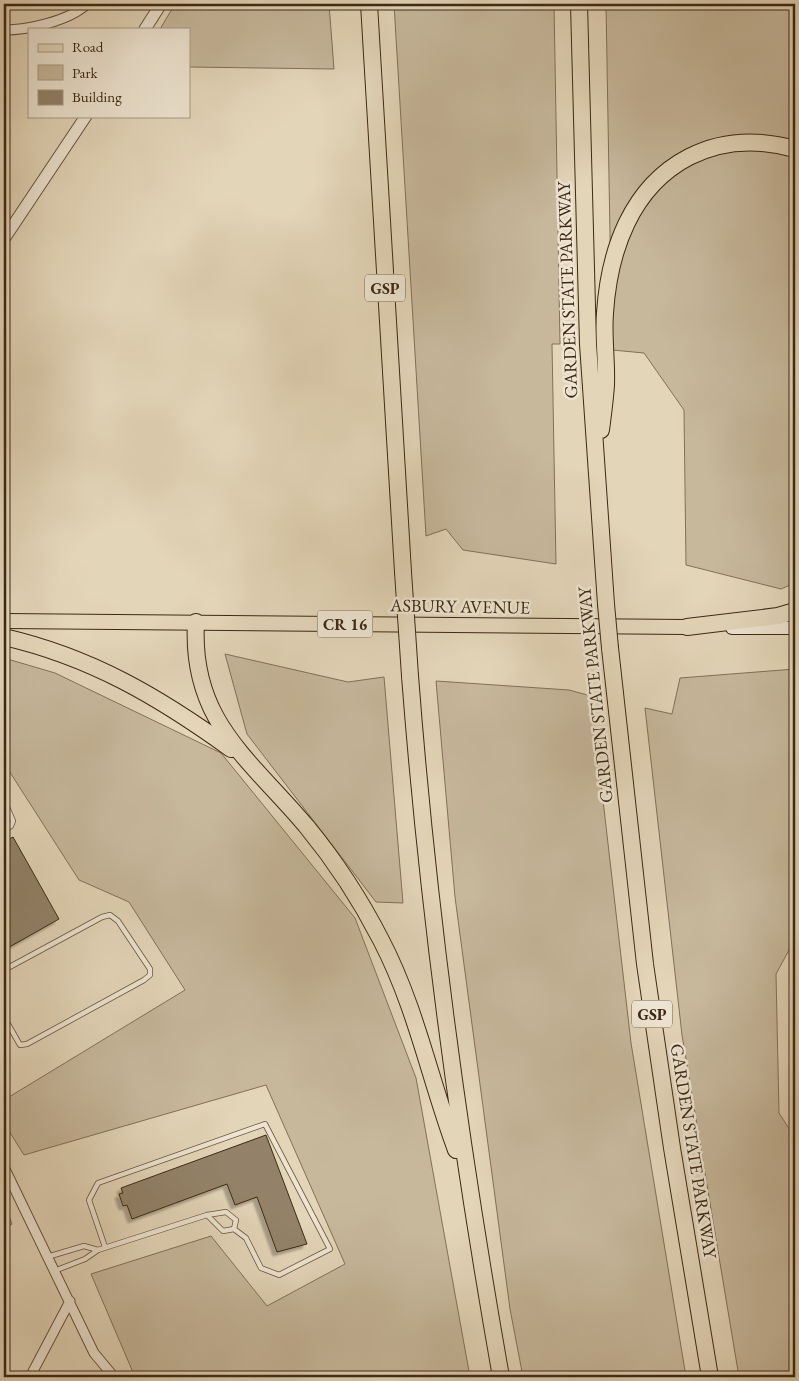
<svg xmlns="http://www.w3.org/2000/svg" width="799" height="1381" viewBox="0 0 799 1381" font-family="'EB Garamond',serif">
  <defs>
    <filter id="shadow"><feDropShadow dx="-4" dy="4" stdDeviation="1" flood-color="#0004"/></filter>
  </defs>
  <rect width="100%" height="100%" fill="#e3d5b8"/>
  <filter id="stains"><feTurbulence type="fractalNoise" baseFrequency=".004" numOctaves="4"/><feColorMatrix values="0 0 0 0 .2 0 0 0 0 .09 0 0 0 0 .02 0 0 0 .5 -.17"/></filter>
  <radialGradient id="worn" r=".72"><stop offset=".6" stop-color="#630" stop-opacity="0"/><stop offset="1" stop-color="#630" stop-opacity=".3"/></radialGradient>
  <path fill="#c7b89c" stroke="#827058" d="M175,4h154l5,65 -145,-2v-38h-29z
    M394,4h160l6,340h-8l4,220 -93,-14 -17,-21 -20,7z
    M606,4h189v579l-14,6 -95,-24 -2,-155 -40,-57 -32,-3z
    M225,654l123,28 36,-5 19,226 -27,-1 -129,-168z
    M4,658l51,15 166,80 134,165 61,160 54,299h-335l-44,-103 120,-38 56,70 78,-42 -79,-179 -242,70 -20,-32v-23l181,-110 -56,-88 -50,-22 -75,-117z
    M795,669v270l-19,35 3,139 16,25v239h-56l-57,-342 -37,-327 27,6 8,-36z
    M436,681l133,9 22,6 40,347 55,334h-163l-13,-68 -55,-412z
    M4,1204l8,20 -8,5z
    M7,1346l1,31h-4v-29z"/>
  <path fill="#938269" stroke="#3d2914" filter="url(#shadow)" d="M13,837l46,82 -55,31v-108z
    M266,1135l41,109 -30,8 -20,-55 -22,8 -8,-21 -95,35 -5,-14 -4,1 -4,-12 4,-1 -2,-5z"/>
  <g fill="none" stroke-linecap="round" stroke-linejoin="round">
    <defs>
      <path id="service" d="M4,800l9,21 -2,5 -7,5
        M4,970l98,-53 8,-2 8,6 32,48v6l-6,5 -117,64 -7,1 -16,-28
        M105,1247l-16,-47 9,-17 167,-59 65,125 -51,26 -18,-7 -15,-30 -12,-9
        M98,1250l109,-35 19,-3 10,8 -2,9 -11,2 -16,-16
        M47,1257l37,-11 14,4 -13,9 -31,12"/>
      <path id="minor" d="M4,30c24,0 65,-9 83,-26
        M4,1167l90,186 20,24
        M30,1377l40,-76"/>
      <path id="tertiary" d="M145,29l16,-25
        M4,239l82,-123"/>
      <path id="secondary" d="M732,628h63"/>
      <path id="primary" d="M4,621l683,6"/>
      <path id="motorway" d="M369,4l34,568
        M579,4l9,340 18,260
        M601,430c2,-15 4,-30 5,-45 1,-24 -3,-48 -1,-72 4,-62 26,-126 84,-156 33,-17 70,-18 106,-8
        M196,622c-6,99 54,137 111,205 28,34 54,74 74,113 35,67 49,140 75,210
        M687,627l91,-11 17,-5
        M4,637c87,20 155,60 227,112
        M610,648l35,316 27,184 38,229
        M410,676c18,235 50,469 91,701"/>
    </defs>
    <use href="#service" stroke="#66543d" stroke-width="6"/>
    <use href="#minor" stroke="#66543d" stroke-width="11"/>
    <use href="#tertiary" stroke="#66543d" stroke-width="13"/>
    <use href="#secondary" stroke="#3d2914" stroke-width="14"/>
    <use href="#primary" stroke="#3d2914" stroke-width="16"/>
    <use href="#motorway" stroke="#3d2914" stroke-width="18"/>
    <use href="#service" stroke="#ede4d1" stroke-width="4.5"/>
    <use href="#minor" stroke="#ede4d1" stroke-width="9"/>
    <use href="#tertiary" stroke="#ede4d1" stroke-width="11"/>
    <use href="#secondary" stroke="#ede4d1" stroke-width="12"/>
    <use href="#primary" stroke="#e3d5b8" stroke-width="14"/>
    <use href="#motorway" stroke="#e3d5b8" stroke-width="16"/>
    <defs>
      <path id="motorway-bridge" d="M403,572l7,104
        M606,604l4,44"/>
    </defs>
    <use href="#motorway-bridge" stroke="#3d2914" stroke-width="18" stroke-linecap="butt"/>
    <use href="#motorway-bridge" stroke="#e3d5b8" stroke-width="16"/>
  </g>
  <g text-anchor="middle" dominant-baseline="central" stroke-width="5" stroke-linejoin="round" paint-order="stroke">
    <g fill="#ede4d1" stroke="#72614d" stroke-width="1">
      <rect x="365" y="274.5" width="40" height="27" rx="4"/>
      <rect x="317.5" y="610.5" width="55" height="27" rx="4"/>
      <rect x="632" y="1000.5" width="40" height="27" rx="4"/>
    </g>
    <g font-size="16" font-weight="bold" fill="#3d2914">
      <text x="385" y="288">GSP</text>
      <text x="345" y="624">CR 16</text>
      <text x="652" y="1014">GSP</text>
    </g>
    <g font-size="18" fill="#3d2914" stroke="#ede4d1">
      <text transform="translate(567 290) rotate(-92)">GARDEN STATE PARKWAY</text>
      <text transform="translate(460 606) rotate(1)">ASBURY AVENUE</text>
      <text transform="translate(595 695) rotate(-96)">GARDEN STATE PARKWAY</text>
      <text transform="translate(694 1151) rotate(81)">GARDEN STATE PARKWAY</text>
    </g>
  </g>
  <rect width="799" height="1381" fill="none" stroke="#e3d5b8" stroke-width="20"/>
  <rect x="5" y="5" width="789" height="1371" fill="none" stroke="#3d2914" stroke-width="2.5"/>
  <rect x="10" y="10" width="779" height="1361" fill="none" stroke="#3d2914"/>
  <rect x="28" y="28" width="162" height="90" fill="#ede4d1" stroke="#a79985"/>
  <rect x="38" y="44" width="25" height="8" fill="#e3d5b8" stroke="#a79985"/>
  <text x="72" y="52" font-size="15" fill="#3d2914">Road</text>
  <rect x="38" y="65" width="25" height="15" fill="#c7b89c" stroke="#a79985"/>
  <text x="72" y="78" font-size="15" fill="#3d2914">Park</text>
  <rect x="38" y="90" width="25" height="15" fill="#938269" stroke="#a79985"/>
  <text x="72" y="102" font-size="15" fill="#3d2914">Building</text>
  <rect width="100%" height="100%" filter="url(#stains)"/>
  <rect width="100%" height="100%" fill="url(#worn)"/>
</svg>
